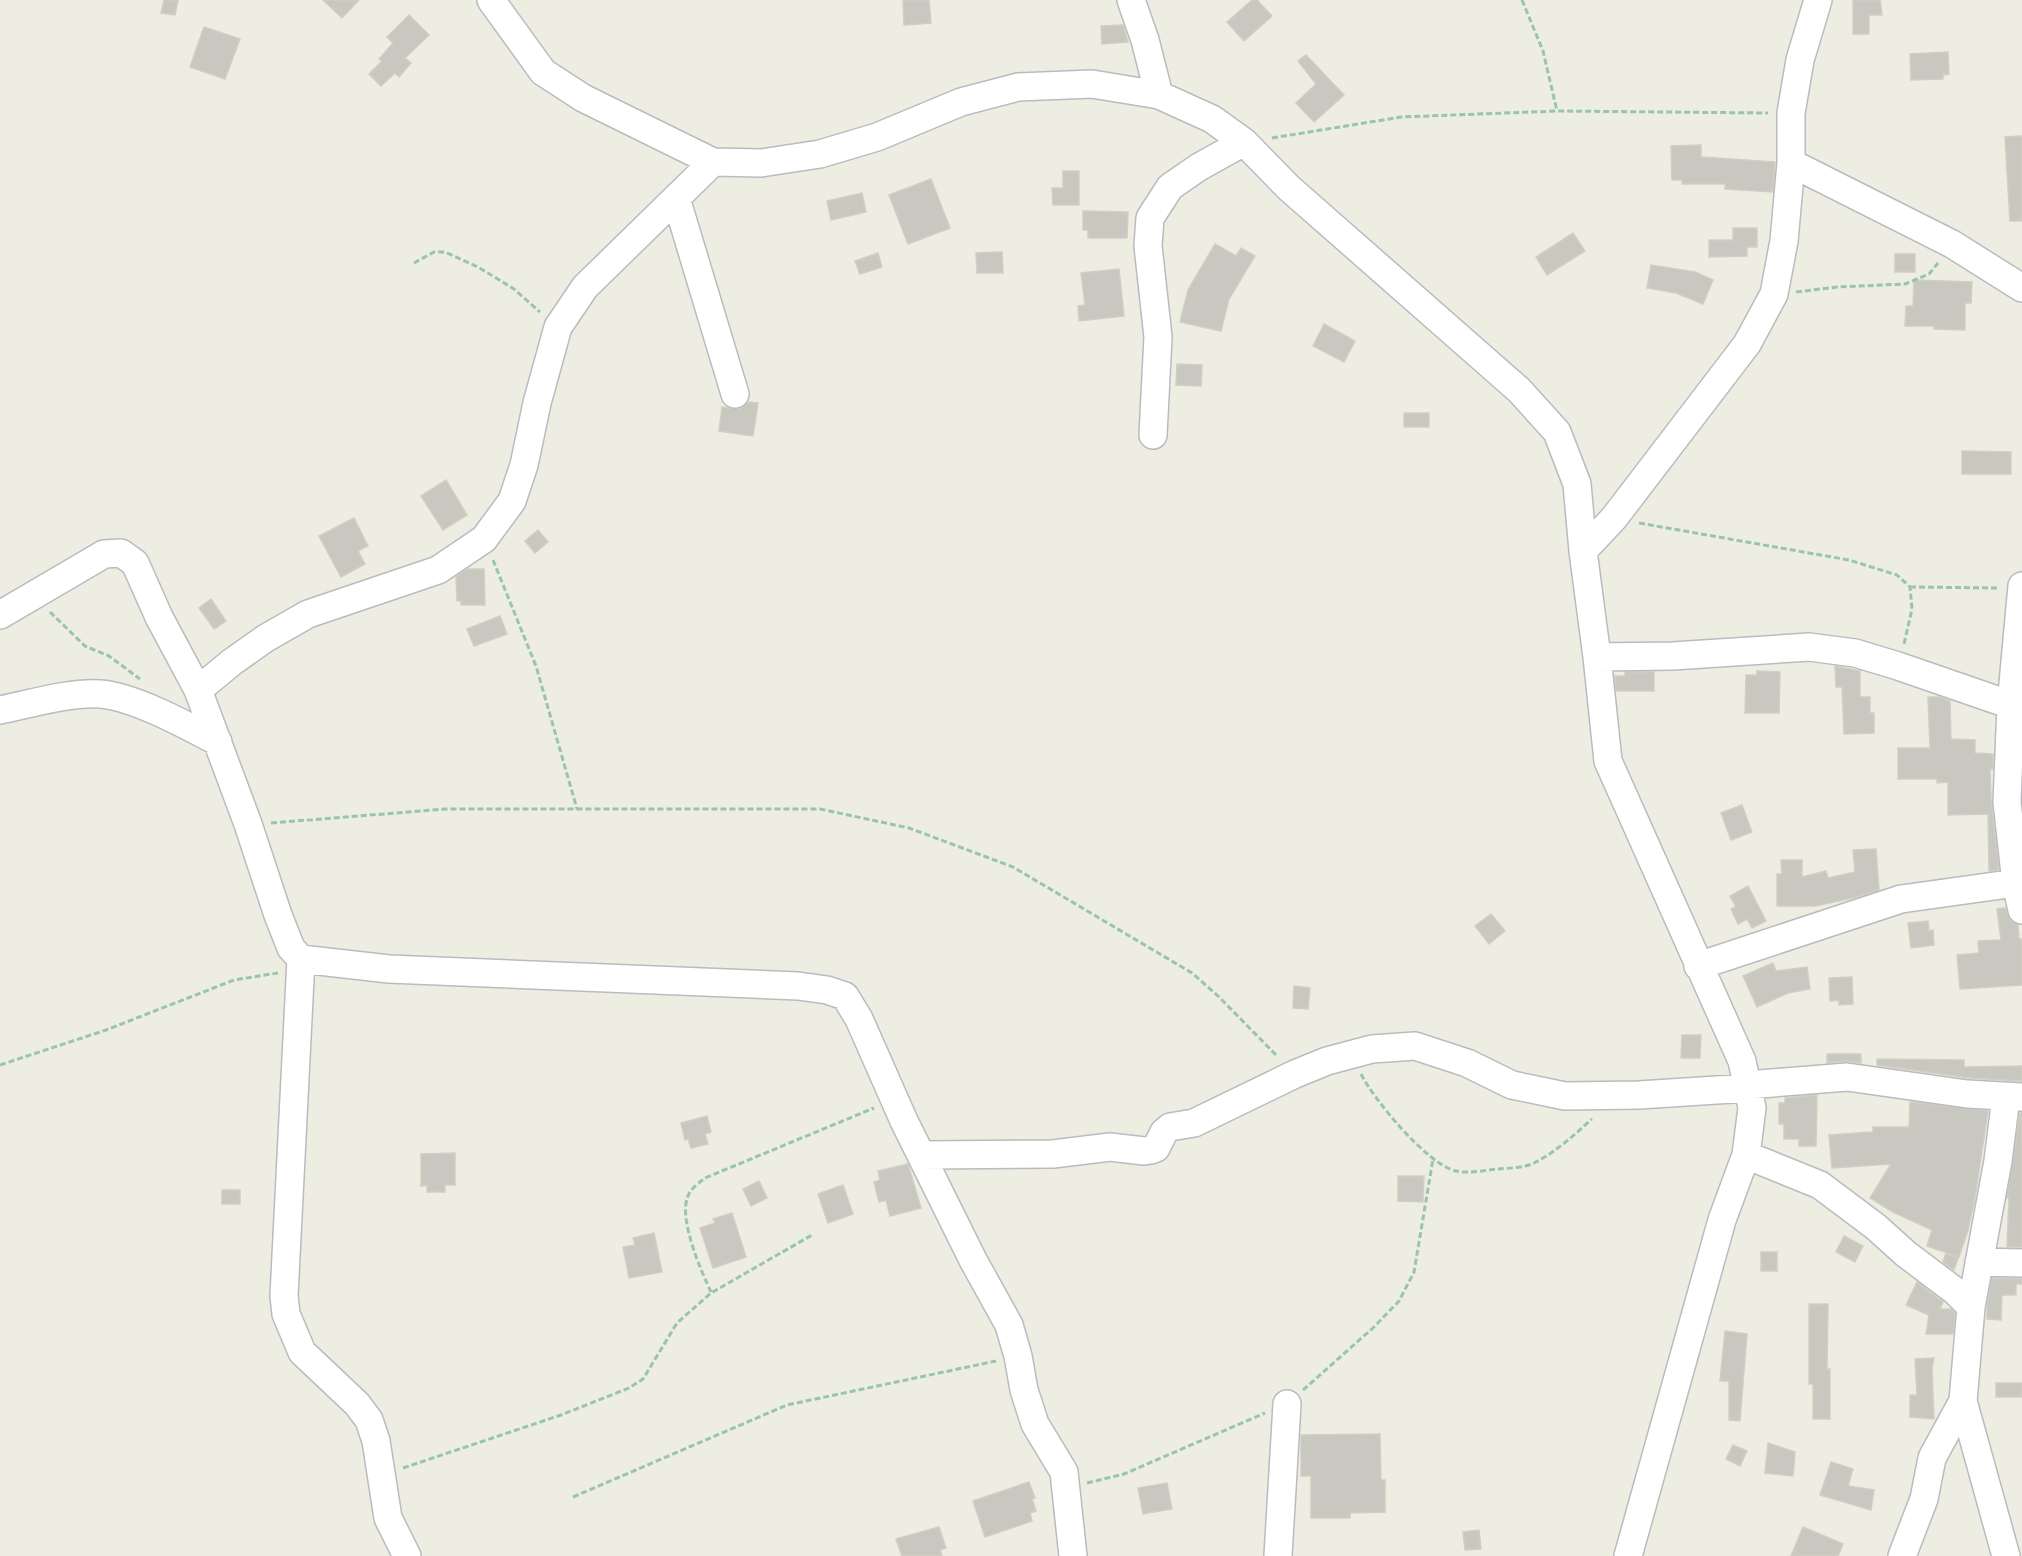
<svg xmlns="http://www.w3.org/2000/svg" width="2022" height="1556" viewBox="0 0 2022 1556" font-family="Helvetica,sans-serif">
  <rect width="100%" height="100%" fill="#edede2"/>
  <path fill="#c8c7c0" stroke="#d1cfc1" stroke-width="1.5" d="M164,0h14l-3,15 -14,-2z
    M323,0h36l-17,18z
    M903,0h26l2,23 -27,2z
    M1252,0h5l15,16 -28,25 -17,-19z
    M1853,0h27l2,15h-13v19h-16z
    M409,15l20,20 -24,23 6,5 -12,14 -4,-4 -14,13 -12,-12 13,-13 -3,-2 14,-16 -6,-6z
    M1123,25l5,17 -26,2 -1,-18z
    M204,27l36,12 -15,40 -35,-12z
    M1948,52l1,22 -6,1v4l-32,1 -1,-26z
    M1306,55l38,40 -30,27 -18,-19 20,-19 -18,-23z
    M2022,136v85h-12l-5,-84z
    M1701,145v12l74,5 -2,30 -48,-3v-5h-43v-4h-10l-1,-34z
    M1063,171h16v34h-26l-1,-17h11z
    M931,179l19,49 -42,16 -19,-49z
    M862,193l4,19 -35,8 -4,-19z
    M1083,211l45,1 -1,26h-39v-8h-5z
    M1733,228h24v19h-10v9l-38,1v-17h24z
    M1573,233l12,18 -38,24 -11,-18z
    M1215,244l21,12 5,-8 14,8 -26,43 -8,32 -41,-9 8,-32z
    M1002,252l1,21h-26l-1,-20z
    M878,253l4,14 -22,7 -5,-13z
    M1895,254h20v18h-20z
    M1651,265l44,7 18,8 -10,24 -27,-11 -29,-5z
    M1119,269l5,47 -45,5 -1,-15 7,-1 -4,-32z
    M1914,280l58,2 -1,21h-6v27l-31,-1v-3h-29l1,-20h7z
    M1324,324l31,17 -11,21 -31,-16z
    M1177,364l25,1 -1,21 -25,-1z
    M748,402l10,1 -5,33 -34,-5 3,-24 18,2z
    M1404,413h25v14h-25z
    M1962,451l49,1v22h-49z
    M446,480l21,35 -24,15 -22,-34z
    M354,518l14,28 -10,5 7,13 -24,13 -22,-41z
    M538,530l10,12 -13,11 -10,-12z
    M467,569h17l1,36h-24v-4h-4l-1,-24z
    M211,599l15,22 -12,8 -15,-21z
    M500,616l7,18 -33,12 -7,-17z
    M1835,666l25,5v26h10v16h4v20l-30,1 -2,-47h-6z
    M1757,671l23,1 -1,41h-34l1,-38h11z
    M1625,672h29v19h-38l-1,-15h10z
    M1928,697h11l11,4 1,38 24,1v13l18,1v15h-3l1,30 8,71 -10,1 -1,-57 -40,1v-33l-11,1v-4h-39v-31h32z
    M1742,805l10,27 -21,8 -10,-27z
    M1876,849l3,41 -26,8 -38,8h-38v-32h5l-1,-14h21v17l24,-6 2,7 27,-6 -2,-22z
    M1748,886l18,35 -14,7 -5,-9 -9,5 -7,-15 5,-2 -6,-11z
    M2005,908l5,12 8,5 1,14h3v46l-62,4 -3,-34 22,-2 -1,-12 23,-1 -4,-31z
    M1491,914l14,17 -16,13 -14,-18z
    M1928,921l1,10 4,-1 1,15 -23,3 -3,-25z
    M1773,963l3,8 31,-4 3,22 -22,4 -31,14 -14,-31z
    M1852,977l1,27 -14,1v-5l-9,1 -1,-23z
    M1294,986l16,2 -2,21 -15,-1z
    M1682,1035h19l-1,23h-19z
    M1827,1054h34v9l-15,-2 -19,2z
    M1877,1059l87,1v7l58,-1v15l-53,-3 -92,-13z
    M1817,1095l-1,51h-17v-7h-15v-15h-5v-21h6v-5z
    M1910,1102l78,9 -13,87 -7,32 -9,27 -32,-11 5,-16 -39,-18 -23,-14 21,-34 -59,4 -3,-33 44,-3v-5h36z
    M2020,1113h2v134h-15l2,-49h-2z
    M707,1116l4,16 -6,2 3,10 -17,4 -3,-9 -3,1 -4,-17z
    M455,1153v32h-10v7h-18v-7l-6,1v-32z
    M908,1164l13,44 -31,8 -4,-16 -7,2 -5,-20 6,-2 -2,-9z
    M1398,1176h26l-1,26 -25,-1z
    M759,1181l8,17 -16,8 -8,-17z
    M843,1185l10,29 -25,9 -10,-29z
    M222,1190h18v14h-18z
    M732,1213l14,44 -33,11 -13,-40 15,-5 -2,-4z
    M654,1233l8,39 -33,6 -6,-31 12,-2 -2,-7z
    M1844,1236l19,10 -8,16 -19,-10z
    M1761,1252h16v19h-16z
    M1946,1253l12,5 -4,12 -11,-8z
    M1992,1278l30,1v5h-6v11h-14l-1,25 -14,-1v-14z
    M1917,1282l26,20 -3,7h11l4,4 -2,21h-27l3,-19 -23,-10z
    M1809,1304h19l-1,65h3v50h-17v-35h-4z
    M1725,1331l22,3 -7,87 -11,-1v-39h-9z
    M1934,1358l-2,10 2,51 -24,-2v-22h7l-2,-36z
    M1996,1383h26v14h-26z
    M1380,1434l1,46h4v32l-35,1v5h-39v-42h-10v-41z
    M1768,1443l27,9 -2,24 -28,-3z
    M1733,1445l14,6 -7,15 -14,-7z
    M1831,1462l22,7 -5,17 26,4 -3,20 -51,-15z
    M1029,1482l6,16 -3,1 4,12 -6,2 2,8 -47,16 -12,-36z
    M1167,1483l5,26 -29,5 -5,-26z
    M939,1527l7,21 -6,2 2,6h-40l-6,-17z
    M1803,1527l40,17 -5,12h-47z
    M1479,1530l2,19 -16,1 -2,-18z"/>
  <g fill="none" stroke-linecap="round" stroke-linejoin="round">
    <defs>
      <path id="minor" d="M491,0l52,72 40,26 130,64 48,1 59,-9 57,-17 84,-35 57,-15 74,-3 67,11 53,24 32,23 45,46 230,202 38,42 20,52 6,67 14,106 11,104 134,300 10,47 -6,47 -24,65 -94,336
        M1131,0l14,40 14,55
        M1791,163l161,81 70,44
        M676,198l59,196
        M1153,435l5,-98 -10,-91 2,-28 20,-31 29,-20 45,-25
        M1583,551l31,-33 133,-174 27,-50 10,-53 7,-78v-50l9,-53 18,-60
        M2022,586l-11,119 -4,97 9,81 6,27
        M0,615l104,-61 17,-1 14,10 24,54 39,73 50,134 30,91 13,33 10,11 88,10 409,17 29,4 18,6 14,23 45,102 69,139 36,65 9,31 6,34 11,34 29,48 9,84
        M1597,657l76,-1 136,-9 46,6 43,13 113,39
        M198,690l34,-28 34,-24 42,-24 130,-44 46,-31 28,-38 12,-36 13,-62 21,-76 27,-40 128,-125
        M0,710c30,-6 70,-18 100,-16 33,2 88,32 118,48
        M301,959l-17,337 2,18 16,38 55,52 12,16 7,21 12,77 19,38
        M1698,966l203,-67 115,-16
        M1748,1085l99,-8 120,17 55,3
        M921,1155l132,-1 57,-7 34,4 7,-1 5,-2 8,-16 6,-5 24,-4 101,-49 32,-13 45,-12 43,-3 52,17 45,22 53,11 74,-1 109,-7
        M1746,1155l74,30 56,42 30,27 49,37 16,16
        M1979,1262l43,1
        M1278,1556l9,-152
        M1902,1556l22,-57 8,-41 31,-57
        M2006,1556l-43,-155 8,-94 27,-146 8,-64"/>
    </defs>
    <use href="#minor" stroke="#babbc1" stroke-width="30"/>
    <path stroke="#99c4ae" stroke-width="3" stroke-dasharray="6 3" stroke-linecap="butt" d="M1522,0l21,51 14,60
      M1272,138l129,-21 156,-6 211,2
      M414,263l20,-11h11l33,15 36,22 26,23
      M1796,292l41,-5 68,-3 24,-10 9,-11
      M1639,523l210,37 48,15 13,12 2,22 -8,35
      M493,560l43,106 41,143
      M1910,587l89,1
      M50,612l35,34 24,10 31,23
      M271,823l175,-14h374l89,19 104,39 179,106 26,23 60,61
      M0,1065l106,-35 128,-50 44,-7
      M1361,1074c13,26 67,91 95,97 13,3 29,-1 42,-2 11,-1 26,-1 36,-6 22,-11 40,-28 58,-44
      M711,1292c-10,-21 -33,-74 -23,-96 3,-8 11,-13 17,-18l169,-70
      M1303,1390l71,-63 25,-26 15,-29 19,-113
      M403,1468l158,-53 68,-27 14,-9 34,-56 34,-30 101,-58
      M1087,1483l37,-9 141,-61
      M573,1497l214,-92 209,-44"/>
    <use href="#minor" stroke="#fff" stroke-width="27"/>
  </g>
</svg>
